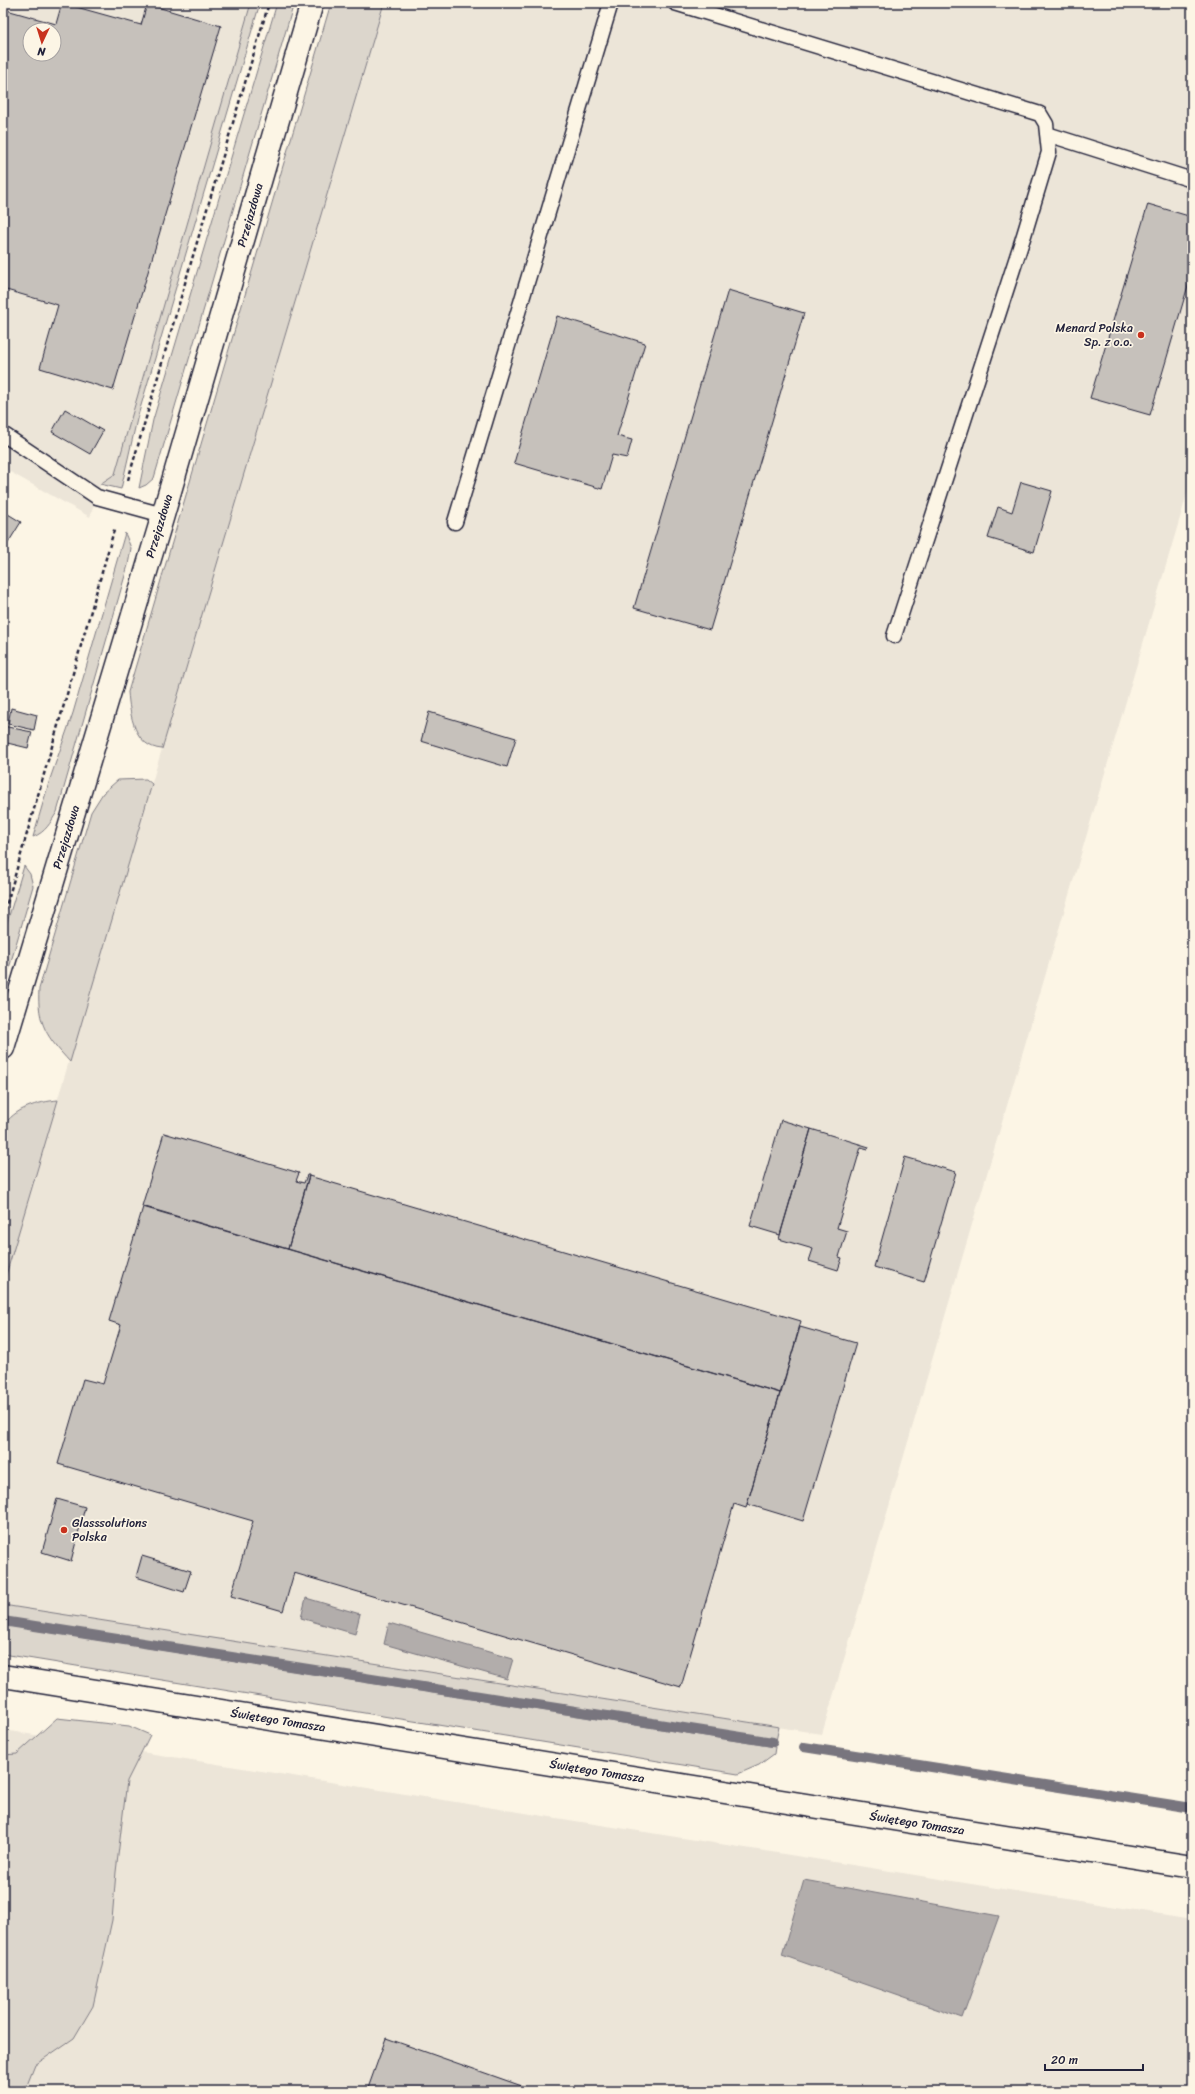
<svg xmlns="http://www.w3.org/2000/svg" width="1195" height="2094" viewBox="0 0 1195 2094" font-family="Sriracha,sans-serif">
  <rect width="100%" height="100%" fill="#fcf5e5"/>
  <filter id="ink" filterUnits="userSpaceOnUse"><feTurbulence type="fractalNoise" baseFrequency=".025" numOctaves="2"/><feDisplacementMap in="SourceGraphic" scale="8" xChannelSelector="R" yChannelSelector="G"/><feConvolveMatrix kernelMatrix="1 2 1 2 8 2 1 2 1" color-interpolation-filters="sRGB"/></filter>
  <g filter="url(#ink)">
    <path fill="#ece5d8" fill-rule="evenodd" d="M3,3h248l-136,471 -14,9 -11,34 -87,-49zM30,30h24v24h-24z
      M384,3h808v474l-370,1257 -819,-129v-322z
      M3,1730l1189,189v172h-1189z"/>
    <path fill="#dcd6cc" stroke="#7f7c84" d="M251,3h9l-123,416 -16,70 -21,-5 15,-10z
      M277,3h17l-140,475 -8,7 -7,3 14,-68z
      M331,3h53l-222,746c-28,-2 -32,-34 -34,-57z
      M125,533l6,15 -3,17 -71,247c-7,11 -11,20 -24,25l17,-58 23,-66z
      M146,779l6,5 -82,278c-23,-25 -33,-38 -31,-73l52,-177 12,-19 15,-13z
      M24,866l6,8 3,12 -30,103v-53z
      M58,1100l-55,185v-158c11,-19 35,-25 55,-27z
      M3,1605l776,122 -3,14 -773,-123z
      M3,1625l772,122 -1,7 -15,11 -21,9 -735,-120z
      M57,1718l72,8 21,9 -23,46 -11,91 -4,48 -19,86 -19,32 -39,27 -8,20 -16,6h-8v-336l14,-1z"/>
    <path fill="#b2adab" stroke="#78757e" d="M306,1598l54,16 -5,20 -54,-16z
      M389,1623l124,36 -6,20 -123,-35z
      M804,1880l195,36 -37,102 -180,-63z"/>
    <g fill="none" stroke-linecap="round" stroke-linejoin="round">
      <path stroke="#78757e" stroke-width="10" d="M3,1621l770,121
        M804,1747l388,61"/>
    </g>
    <path fill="#c6c1bb" stroke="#22223b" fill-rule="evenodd" d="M62,3l79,22 6,-21 74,22 -108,364 -73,-22 18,-63 -55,-16v-280l53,15zM30,30h24v24h-24z
      M1148,204l44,13v55l-42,143 -60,-17z
      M728,290l76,23 -94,317 -76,-22z
      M557,316l88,27 -28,93 15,4 -5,18 -15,-3 -10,34 -88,-26z
      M65,409l38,22 -13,23 -38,-22z
      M1021,482l31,9 -18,61 -46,-14 10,-31 14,5z
      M3,511l18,11 -18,29z
      M11,708l26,7 -3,15 -26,-6z
      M429,712l87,26 -9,29 -86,-26z
      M3,726l29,6 -4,16 -25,-6z
      M781,1120l30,9 -31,106 -30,-9z
      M811,1129l58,18 -1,2 -7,-2 -24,81 10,3 -8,26 3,1 -4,12 -29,-9 4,-12 -34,-10z
      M164,1133l135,40 -3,8 8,2 3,-8h2l-21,74 -146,-43z
      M905,1157l51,15 -32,110 -50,-15z
      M309,1176l492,145 -20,72 -493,-144z
      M143,1207l637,186 -34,115 -12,-4 -53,183 -387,-114 -11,38 -52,-15 22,-75 -195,-57 25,-85 20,5 18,-59 -12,-4z
      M800,1327l56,16 -53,178 -56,-17z
      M57,1499l28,8 -14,54 -29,-9z
      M142,1556l49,15 -7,21 -48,-15z
      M386,2038l150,53h-169z"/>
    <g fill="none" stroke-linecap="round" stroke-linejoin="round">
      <defs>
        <path id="service" d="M675,3l365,111 6,10 3,28 -25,83 -130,401
          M1047,134l145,46
          M3,434l94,63 66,18
          M455,522l156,-519"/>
        <path id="minor" d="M3,1676l1189,191"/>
        <path id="tertiary" d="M3,1048l160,-533 149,-512"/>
      </defs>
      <use href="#service" stroke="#22223b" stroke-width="17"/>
      <use href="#minor" stroke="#22223b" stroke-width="25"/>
      <use href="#tertiary" stroke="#22223b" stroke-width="25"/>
      <path stroke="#22223b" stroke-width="2.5" stroke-dasharray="4 3" stroke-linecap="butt" d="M128,480l64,-221 77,-256
        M3,917l112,-390"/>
      <use href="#service" stroke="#fcf5e5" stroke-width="14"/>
      <use href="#minor" stroke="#fcf5e5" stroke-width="22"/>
      <use href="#tertiary" stroke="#fcf5e5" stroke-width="22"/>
    </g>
  </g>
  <g fill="#c8321e" stroke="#fcf5e5" stroke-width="1.5">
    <circle cx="1141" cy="335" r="4"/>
    <circle cx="64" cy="1530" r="4"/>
  </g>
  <g text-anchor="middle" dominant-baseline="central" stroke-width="3.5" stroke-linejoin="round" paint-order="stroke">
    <g font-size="12" fill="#22223b" stroke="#fcf5e5">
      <text transform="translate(250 215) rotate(-74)">Przejazdowa</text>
      <text transform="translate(159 526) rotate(-73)">Przejazdowa</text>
      <text transform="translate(66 837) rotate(-73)">Przejazdowa</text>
      <text transform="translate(278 1720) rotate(9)">Świętego Tomasza</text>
      <text transform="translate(597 1771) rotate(9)">Świętego Tomasza</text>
      <text transform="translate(917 1823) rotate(9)">Świętego Tomasza</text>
    </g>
    <g font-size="12" fill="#22223b" stroke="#fcf5e5" text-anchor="end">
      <text x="1133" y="328">Menard Polska<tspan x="1133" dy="14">Sp. z o.o.</tspan></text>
      <text x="72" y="1523" text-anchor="start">Glasssolutions<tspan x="72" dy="14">Polska</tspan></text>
    </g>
  </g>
  <rect width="1195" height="2094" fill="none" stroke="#fcf5e5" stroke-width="16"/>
  <rect x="8" y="8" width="1179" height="2078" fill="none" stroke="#22223b" stroke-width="1.5" filter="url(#ink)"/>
  <g transform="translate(42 42) rotate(184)"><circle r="19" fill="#fcf5e5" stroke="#a5a1a1"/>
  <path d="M0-3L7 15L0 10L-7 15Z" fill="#c8321e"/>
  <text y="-6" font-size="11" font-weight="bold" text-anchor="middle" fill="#22223b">N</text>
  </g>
  <path d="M1045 2064v6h98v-6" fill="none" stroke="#22223b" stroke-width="2"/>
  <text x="1051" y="2064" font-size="12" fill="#22223b" stroke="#fcf5e5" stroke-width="3" paint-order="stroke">20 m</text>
</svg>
